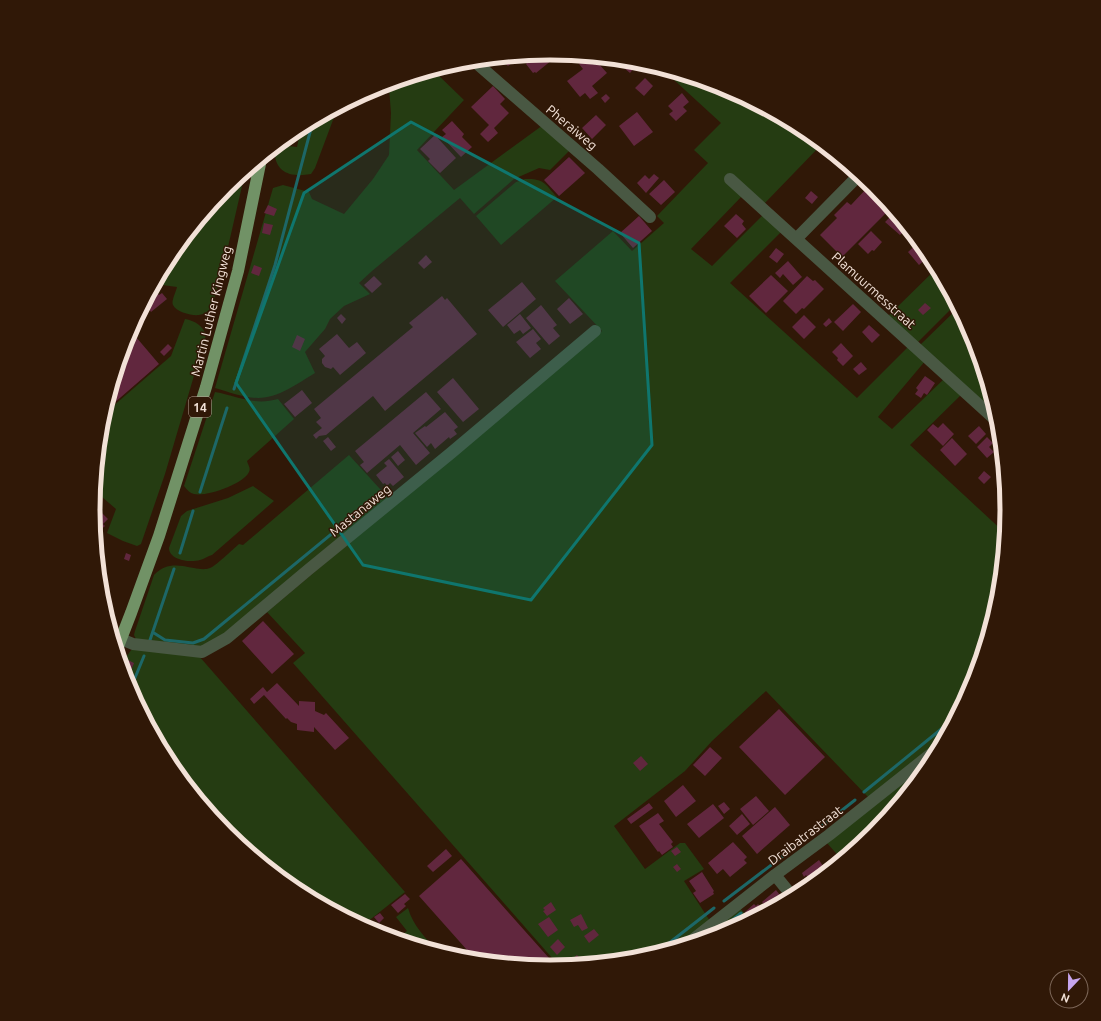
<svg xmlns="http://www.w3.org/2000/svg" width="1101" height="1021" viewBox="0 0 1101 1021" font-family="Ubuntu,sans-serif">
  <rect width="100%" height="100%" fill="#301807"/>
  <path fill="#253c12" d="M661,68l65,20 79,42 17,14 -58,60 -21,-9 -52,54 21,17 53,-53 18,17 -53,53 127,115 53,-53 16,15 -48,57 14,12 53,-51 17,16 -52,51 96,89 -7,66 -26,86 -27,51 -77,61 -103,-107 -54,50 -27,30 -71,55 31,43 35,-26h5l19,26 -20,12 26,40 -36,28 -34,10 -80,8 -267,-304 12,-10 -38,-41 335,-281 -47,-50 58,-50 19,20 32,-28 -7,-7 51,-53 -14,-13 27,-27z
    M433,70l31,30 -47,50 37,40 89,-65 28,24 -21,21 -11,-2 -25,11 -40,35 -14,-16 -88,73 -13,12 11,11 -26,12 -14,13 -5,10 -20,23 10,21c-17,10 -36,25 -57,25 -14,0 -29,-6 -43,-10l58,-200 10,-3 26,7 3,7 32,15 29,-35 16,-24 2,-42 -2,-25 -7,-2z
    M344,104l-8,8 -21,56 -4,6c-21,4 -38,-2 -36,-26l4,-3 18,2 4,-19z
    M245,173l-17,74 -16,60c-4,4 -7,7 -13,8 -7,1 -23,-3 -26,-10 -2,-4 3,-13 4,-18l-22,-3 15,-28 57,-69z
    M525,179c19,-1 20,5 32,18l-56,48 -25,-29 40,-34z
    M937,268l19,36 -40,40 -29,-27z
    M958,308l15,28 25,82 -79,-72z
    M185,319c10,2 17,6 21,16l-41,139 -24,70 -4,2 -14,-5 -16,-8 9,-24 -14,-12 -8,8 8,-84 2,-7 67,-58z
    M215,392c23,4 39,14 63,7l16,20 -47,42c1,4 4,7 2,11 -5,12 -43,25 -55,22 -4,-1 -7,-4 -10,-8z
    M349,455l41,45 -166,137 -25,11 -63,-9 -2,-4 1,-4 19,-56c12,-13 25,-10 40,-7 5,1 11,2 16,0 6,-2 22,-18 29,-24l4,1z
    M253,486l21,15 -62,54c-4,1 -8,4 -12,5 -10,3 -31,0 -31,-12l12,-32 6,-5 41,-13z
    M132,649l67,7 206,236 -43,34 -66,-35 -69,-57 -57,-70 -42,-79 -6,-18 4,-10z
    M936,756l-5,9 -57,69 -32,26 -15,-17z
    M739,907l11,13 -25,13 -16,5 -2,-4z
    M408,908c5,18 18,30 30,44l-42,-13 11,-8 -11,-14z"/>
  <g fill="none" stroke-linecap="round" stroke-linejoin="round">
    <path stroke="#1d6767" stroke-width="3" d="M234,389l41,-124 38,-144
      M200,492l27,-84
      M180,553l13,-42
      M154,633l11,7 28,3 11,-4 176,-145
      M150,640l24,-71
      M130,690l14,-34
      M864,792l92,-75
      M813,833l42,-33
      M724,901l80,-61
      M713,937v-1l28,-23
      M655,954l59,-46"/>
  </g>
  <path fill="#61273e" d="M551,53l5,1 -6,4 2,2 -16,13 -1,-1 -2,1 -7,-9 1,-1 -4,-4 4,-4z
    M519,56l-11,10 -6,-6 3,-2z
    M589,57l7,8 2,-2 9,10 -15,13 6,7 -8,6 -5,-6 -5,4 -13,-16 16,-12 -4,-5z
    M618,60h3l18,2 -9,11 -13,-11z
    M645,78l8,8 -9,10 -9,-8z
    M493,86l12,13 -5,5 9,9 -15,15 4,5 -10,9 -8,-8 9,-9 -18,-18z
    M682,93l7,9 -6,5 4,4 -11,10 -7,-7 4,-3 -5,-5z
    M606,94l4,4 -5,5 -4,-5z
    M637,112l16,20 -19,14 -15,-20z
    M596,115l10,10 -14,14 -10,-11z
    M452,121l12,13 -2,3 10,10 -11,10 -19,-20 4,-3 -4,-4z
    M435,135l21,23 -16,15 -12,-12 2,-2 -10,-10z
    M569,157l16,16 -26,23 -15,-16z
    M654,174l5,4 -13,15 -9,-10 8,-8 4,4z
    M664,180l11,12 -14,13 -12,-11z
    M867,188l22,22 -47,47 -22,-22 17,-17 -3,-3 13,-13 4,3z
    M811,191l7,6 -6,7 -7,-6z
    M268,205l9,4 -3,7 -10,-3z
    M895,212l10,12 -2,2 3,3 -6,6 -15,-13z
    M736,214l8,7 -2,3 4,5 -9,9 -13,-12z
    M639,216l13,15 -19,17 -13,-15z
    M264,223l9,2 -3,10 -8,-2z
    M871,231l11,11 -8,9 -2,-1 -4,4 -10,-10z
    M919,242l11,13 -11,10 -11,-13z
    M776,248l8,6 -7,9 -8,-6z
    M426,255l6,7 -8,7 -6,-6z
    M788,261l14,16 -9,8 -10,-11 -3,4 -5,-5z
    M254,265l8,3 -3,8 -8,-3z
    M771,275l17,16 -22,22 -17,-17z
    M374,276l8,8 -10,9 -8,-8z
    M807,276l6,5 2,-1 9,9 -20,20 -2,-1 -6,6 -13,-13z
    M522,282l14,17 -33,28 -15,-17z
    M153,288l6,7 3,-2 5,6 -16,13 -2,-3 -5,4 -3,-3z
    M442,296l3,4 2,-2 30,36 -92,77 -12,-15 -47,39 -7,1 -3,3 -3,-4 9,-7 -6,-6 5,-4 -7,-9 99,-82 -4,-4z
    M569,298l14,16 -13,10 -13,-15z
    M925,303l6,5 -8,7 -5,-5z
    M853,304l8,8 -18,19 -9,-9z
    M541,305l16,20 -4,3 7,8 -11,9 -23,-27z
    M341,314l5,5 -4,5 -5,-6z
    M520,314l11,14 -8,6 -3,-4 -6,4 -7,-9z
    M804,315l12,12 -12,12 -12,-12z
    M829,318l3,4 -6,5 -3,-3z
    M869,325l11,10 -8,8 -10,-11z
    M533,329l8,10 -5,4 5,6 -11,9 -14,-16z
    M337,334l12,14 8,-6 9,11 -26,22 -7,-8 -2,2 -6,-2 -3,-4v-4l3,-3 -6,-7z
    M297,335l8,4 -5,12 -8,-4z
    M136,337l23,27 -54,47 19,-64z
    M841,343l12,13 -10,10 -6,-6 1,-2 -6,-6z
    M168,344l4,4 -8,8 -4,-4z
    M861,362l6,7 -8,6 -6,-6z
    M925,376l10,7 -8,12 -3,-2 -3,5 -6,-4 3,-4 -2,-2z
    M453,378l26,31 -16,13 -26,-30z
    M302,390l10,13 -17,14 -11,-13z
    M426,392l15,17 -28,24 17,20 -14,12 -16,-20 -33,28 -7,-8 4,-3 -9,-11z
    M445,412l13,15 -4,3 3,4 -7,5 -1,-2 -14,12 -4,-6 -4,4 -12,-14 10,-7 1,1z
    M943,423l11,11 -11,12 -16,-16 6,-6 5,4z
    M979,426l7,8 -10,10 -8,-8z
    M328,437l8,10 -5,4 -8,-10z
    M987,437l6,6 -4,4 5,5 -7,6 -10,-11z
    M952,438l15,16 -12,12 -15,-16z
    M398,451l7,9 -7,6 -7,-9z
    M389,459l15,18 -11,9 -3,-3 -3,3 -2,-3 -2,1 -7,-9 11,-9 -3,-3z
    M984,471l7,6 -7,7 -6,-6z
    M95,506l13,13 -5,5 2,2 -10,9 -2,-25z
    M95,535l8,8 -6,6 -1,-12z
    M126,553l5,2 -2,6 -5,-2z
    M263,621l31,33 -22,20 -30,-33z
    M128,660l6,3 -4,10 -6,-3z
    M277,683l22,23v-5l16,1v9l9,4 2,-2 23,25 -14,12 -21,-23v5l-17,-2v-6l-6,-2 -4,-4 -1,1 -22,-24 -10,9 -4,-5 13,-12 4,5z
    M779,709l46,48 -40,38 -46,-48z
    M710,747l12,11 -17,18 -12,-11z
    M641,756l7,8 -8,7 -7,-8z
    M683,785l13,16 -20,16 -12,-16z
    M756,796l13,15 -16,14 -13,-16z
    M724,802l6,7 -6,5 -6,-8z
    M649,803l4,5 -22,16 -4,-5z
    M713,804l11,14 -25,20 -12,-14z
    M775,807l15,18 -33,29 -15,-18z
    M658,813l6,8 -5,3 14,18 -2,2 2,3 -11,8 -3,-4 -1,1 -19,-26z
    M742,814l8,10 -13,11 -8,-9z
    M733,842l14,15 -3,3 3,3 -17,14 -7,-8 -6,5 -9,-11z
    M677,847l4,5 -6,4 -4,-5z
    M446,849l6,7 -19,16 -6,-6z
    M461,859l96,108 -7,1 -77,-8 2,-1 -56,-63z
    M819,860l8,12 -14,12 -7,-9 -2,2 -2,-4z
    M677,864l4,5 -4,3 -4,-5z
    M702,872l12,19 -1,1 1,2 -14,9 -7,-10 3,-2 -7,-10z
    M776,890l7,9 -5,4 2,1 -11,6 -7,-8z
    M405,894l5,5 -6,5 2,2 -8,7 -7,-8z
    M551,902l5,8 -9,6 -4,-5 2,-1 -2,-2z
    M754,904l2,2 2,-2 7,8 -14,8 -6,-8z
    M380,913l4,5 -5,5 -5,-6z
    M581,914l7,14 -6,3 -4,-6 -4,2 -4,-7z
    M549,917l9,13 -10,7 -10,-13z
    M594,929l5,6 -10,8 -5,-7z
    M558,939l7,8 -8,8 -7,-8z
    M577,955l8,9 -1,1h-7l-5,-6z"/>
  <g fill="none" stroke-linecap="round" stroke-linejoin="round">
    <path stroke="#495843" stroke-width="12" d="M474,61l124,108 52,48
      M730,179l269,244
      M797,238l62,-63
      M121,639l12,5 69,8 25,-14 81,-68 143,-117 144,-122
      M775,875l18,22
      M686,945l89,-70 54,-40 112,-89"/>
    <path stroke="#719266" stroke-width="12" d="M117,649l14,-36 28,-77 47,-149 32,-116 23,-112"/>
  </g>
  <path fill="#0f766e" fill-opacity="0.2" stroke="#0f766e" stroke-width="3" stroke-linejoin="round" d="M411,122l228,121 13,202 -121,155 -168,-35 -127,-182 68,-190z"/>
  <g text-anchor="middle" dominant-baseline="central" stroke-width="3" stroke-linejoin="round" paint-order="stroke">
    <rect fill="#301807" stroke="#b8a599" stroke-width="1" x="189" y="397" width="22" height="20" rx="3"/>
    <g font-size="12" font-weight="bold" fill="#f2e1d7">
      <text x="200" y="407">14</text>
    </g>
    <g font-size="13" fill="#f2e1d7" stroke="#301807">
      <text transform="translate(572 127) rotate(40)">Pheraiweg</text>
      <text transform="translate(874 290) rotate(42)">Plamuurmesstraat</text>
      <text transform="translate(211 311) rotate(-76)">Martin Luther Kingweg</text>
      <text transform="translate(360 510) rotate(-39)">Mastanaweg</text>
      <text transform="translate(805 835) rotate(-37)">Draibatrastraat</text>
    </g>
  </g>
  <path d="M0 0H1101V1021H0ZM100 510a450 450 0 1 1 900 0a450 450 0 1 1-900 0Z" fill="#301807" fill-rule="evenodd"/>
  <path fill="none" stroke="#f2e1d7" stroke-width="5" d="M100 510a450 450 0 1 1 900 0a450 450 0 1 1-900 0Z"/>
  <g transform="translate(1069 989) rotate(202)"><circle r="19" fill="#301807" stroke="#7e685a"/>
  <path d="M0-3L7 15L0 10L-7 15Z" fill="#c7a6ef"/>
  <text y="-6" font-size="11" font-weight="bold" text-anchor="middle" fill="#f2e1d7">N</text>
  </g>
</svg>
